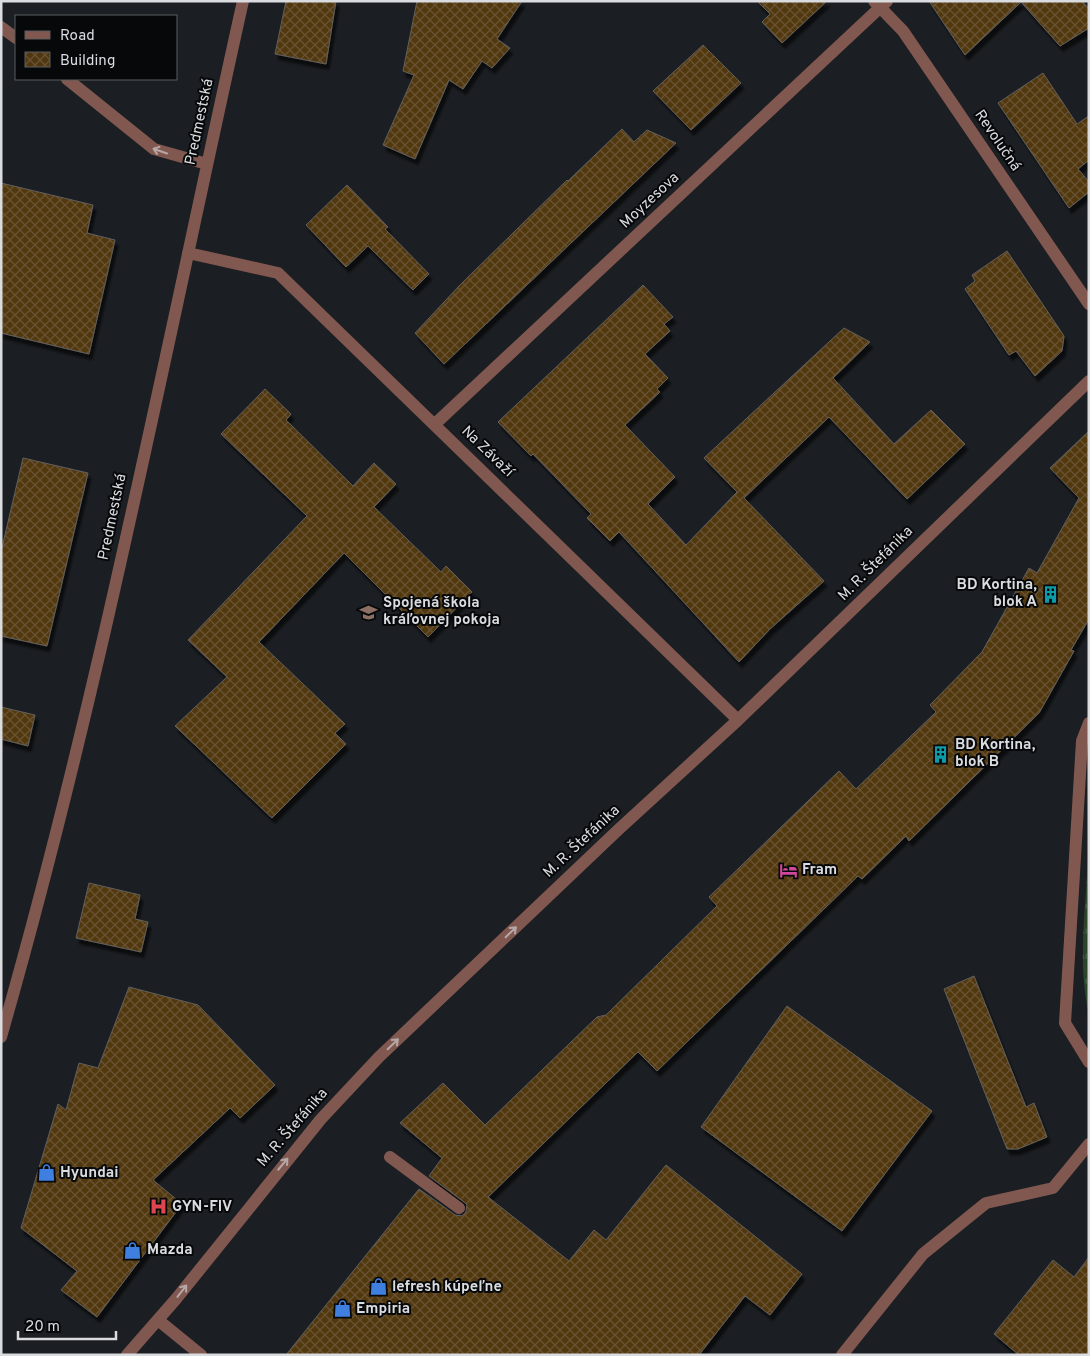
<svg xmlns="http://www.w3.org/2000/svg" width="1090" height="1356" viewBox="0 0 1090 1356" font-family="Overpass,sans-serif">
  <defs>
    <pattern id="grass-tufts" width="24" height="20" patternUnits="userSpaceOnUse" patternTransform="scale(1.25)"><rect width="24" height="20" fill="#2a452a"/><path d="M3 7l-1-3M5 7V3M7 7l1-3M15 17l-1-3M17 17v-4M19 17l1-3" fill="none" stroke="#485f48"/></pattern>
    <pattern id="building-cross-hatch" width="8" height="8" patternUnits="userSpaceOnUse" patternTransform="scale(1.25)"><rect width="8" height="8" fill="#513711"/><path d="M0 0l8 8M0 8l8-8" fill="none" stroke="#695333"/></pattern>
    <filter id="shadow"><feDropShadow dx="3" dy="5.5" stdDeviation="1" flood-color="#0009"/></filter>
  </defs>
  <rect width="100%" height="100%" fill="#1b1e22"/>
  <path fill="url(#grass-tufts)" d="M1088,856l1,-1v160c-12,-52 -3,-107 -1,-159z"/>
  <path fill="url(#building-cross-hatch)" stroke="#63605c" filter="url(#shadow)" d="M286,1h50l-10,63 -51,-10z
    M417,1h105l-25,38 13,9 -18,20 -10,-7 -19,28 -14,-9 -34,79 -32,-14 31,-70 -11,-4z
    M757,1h70l-45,42 -20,-21 8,-8z
    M929,1h153l7,8v19l-29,18 -39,-44 -56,53z
    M703,45l38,38 -50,47 -38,-39z
    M1043,73l34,51 12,-8v44l-11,9 11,13v10l-20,16 -71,-105z
    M622,129l12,13 13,-12 29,13 -232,221 -29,-31 45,-48 107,-105 1,1z
    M1,183l92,22 -6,28 28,7 -26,114 -88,-21z
    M347,185l41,42 -3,2 44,45 -16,16 -45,-44 -22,21 -40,-42z
    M1007,251l57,85 -2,15 -27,25 -19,-25 -7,4 -44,-66 10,-8 -3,-6z
    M643,285l30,32 -9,7 6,7 -25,23 23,24 -11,11 3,3 -35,33 50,52 -27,27 38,41 51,-53 -33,-34 140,-130 26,14 -37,36 61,66 37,-34 34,34 -58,55 -78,-82 -85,81 80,83 -54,48 -31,33 -120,-130 -9,9 -23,-23 4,-4 -58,-60 -2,2 -33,-34z
    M265,389l26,25 -5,6 67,66 21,-23 22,21 -22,23 67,65 5,-6 26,26 -44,45 -84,-84 -85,89 86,82 -10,9 11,11 -74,74 -97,-92 52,-49 -39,-37 119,-124 -86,-82z
    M1089,431v188l-18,31 3,1 -35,62 -130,128 -3,-5 -44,43 -4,-3 -201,195 -19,-19 -150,145 81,64 25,-31 12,10 60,-75 136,109 -32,41 -25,-19 -46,59h-413l133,-166 36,26 7,1 4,-4 1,-7 -3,-3 -35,-26 13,-18 -42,-35 43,-40 42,42 112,-108 9,-2 111,-109 -8,-9 130,-126 17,18 80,-77 -6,-7 52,-53 47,-84 8,5 42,-75 -29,-30z
    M23,458l65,15 -41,173 -46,-10v-84z
    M1,707l34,8 -7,31 -27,-7z
    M89,883l51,12 -5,24 13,3 -7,30 -65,-14z
    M974,976l52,131 8,-4 13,34 -29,12h-11l-63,-160z
    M129,987l69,18 77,80 -35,33 -10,-10 -77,72 29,24 -85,113 -36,-27 16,-19 -56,-43 37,-124 8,6 13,-47 19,5z
    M787,1006l145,105 -90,120 -141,-104z
    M1089,1257v98h-70l-25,-21 59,-74 21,17z"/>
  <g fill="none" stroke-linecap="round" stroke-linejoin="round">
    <path stroke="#815850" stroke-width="12" d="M1089,723l-7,18 -17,282 24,39
      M390,1157l69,51
      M158,1320l43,35
      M842,1355l81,-101 63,-51 67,-15 36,-44"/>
    <path stroke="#815850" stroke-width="12" d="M874,1l29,30 186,273
      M1,27l15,11
      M67,79l87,70 53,15
      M188,253l90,20 460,447
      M435,424l452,-423
      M1,1037c98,-341 165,-690 242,-1036
      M127,1355l49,-56 145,-180 58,-62 239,-227 120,-110 351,-339"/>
  </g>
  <defs><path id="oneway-shaft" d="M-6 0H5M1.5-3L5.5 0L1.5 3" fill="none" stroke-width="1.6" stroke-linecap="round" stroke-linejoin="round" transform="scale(1.25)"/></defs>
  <g stroke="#b6a7a6">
    <use href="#oneway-shaft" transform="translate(160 151) rotate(-161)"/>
    <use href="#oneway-shaft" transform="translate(511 932) rotate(-44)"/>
    <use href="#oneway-shaft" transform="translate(393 1044) rotate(-44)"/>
    <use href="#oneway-shaft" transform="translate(283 1164) rotate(-50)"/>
    <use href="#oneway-shaft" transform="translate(182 1291) rotate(-52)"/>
  </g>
  <defs>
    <symbol id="building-bare" viewBox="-9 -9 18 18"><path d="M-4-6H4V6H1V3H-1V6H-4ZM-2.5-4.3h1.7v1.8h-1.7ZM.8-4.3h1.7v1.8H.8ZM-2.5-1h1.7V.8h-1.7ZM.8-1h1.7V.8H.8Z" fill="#0f9aa8" stroke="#07080a" stroke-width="2.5" paint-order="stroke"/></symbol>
    <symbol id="school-bare" viewBox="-9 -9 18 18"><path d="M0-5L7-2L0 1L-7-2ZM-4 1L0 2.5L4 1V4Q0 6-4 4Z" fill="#8d6e63" stroke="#07080a" stroke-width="2.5" paint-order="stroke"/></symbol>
    <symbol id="hotel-bare" viewBox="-9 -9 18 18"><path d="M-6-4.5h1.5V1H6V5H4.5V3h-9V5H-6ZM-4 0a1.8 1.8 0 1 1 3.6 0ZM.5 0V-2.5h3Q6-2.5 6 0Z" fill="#d1479c" stroke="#07080a" stroke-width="2.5" paint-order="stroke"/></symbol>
    <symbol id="shop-bare" viewBox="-9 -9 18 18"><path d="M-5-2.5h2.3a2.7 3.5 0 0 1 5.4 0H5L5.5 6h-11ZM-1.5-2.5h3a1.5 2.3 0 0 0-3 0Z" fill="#3f7fe0" stroke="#07080a" stroke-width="2.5" paint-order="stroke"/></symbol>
    <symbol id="hospital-bare" viewBox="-9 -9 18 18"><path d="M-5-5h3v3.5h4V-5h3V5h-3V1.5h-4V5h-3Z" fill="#e0444e" stroke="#07080a" stroke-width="2.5" paint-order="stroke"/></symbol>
  </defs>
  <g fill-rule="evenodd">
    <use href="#building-bare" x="1038" y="582" width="25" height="25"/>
    <use href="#school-bare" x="356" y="600" width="25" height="25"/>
    <use href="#building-bare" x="928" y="742" width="25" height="25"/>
    <use href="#hotel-bare" x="776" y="858" width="25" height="25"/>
    <use href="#shop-bare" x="34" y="1160" width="25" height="25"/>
    <use href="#hospital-bare" x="146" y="1194" width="25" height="25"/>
    <use href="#shop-bare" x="120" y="1238" width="25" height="25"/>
    <use href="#shop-bare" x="366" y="1274" width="25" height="25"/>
    <use href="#shop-bare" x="330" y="1296" width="25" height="25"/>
  </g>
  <g text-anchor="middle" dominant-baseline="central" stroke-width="4" stroke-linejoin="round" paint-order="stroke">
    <g font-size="15" fill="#dadcdf" stroke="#07080a">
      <text transform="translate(200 122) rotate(-78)">Predmestská</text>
      <text transform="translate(997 141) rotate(56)">Revolučná</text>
      <text transform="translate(650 201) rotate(-43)">Moyzesova</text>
      <text transform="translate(487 452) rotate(44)">Na Závaží</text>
      <text transform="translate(113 517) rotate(-78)">Predmestská</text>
      <text transform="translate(876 564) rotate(-45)">M. R. Štefánika</text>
      <text transform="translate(582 842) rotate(-43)">M. R. Štefánika</text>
      <text transform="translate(293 1128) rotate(-49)">M. R. Štefánika</text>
    </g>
    <g font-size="15" font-weight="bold" fill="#dadcdf" stroke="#07080a" text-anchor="start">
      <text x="1037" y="585" text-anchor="end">BD Kortina,<tspan x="1037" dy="17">blok A</tspan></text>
      <text x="383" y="603">Spojená škola<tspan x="383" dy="17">kráľovnej pokoja</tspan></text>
      <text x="955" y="745">BD Kortina,<tspan x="955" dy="17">blok B</tspan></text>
      <text x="802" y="870">Fram</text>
      <text x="60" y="1173">Hyundai</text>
      <text x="172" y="1207">GYN-FIV</text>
      <text x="147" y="1250">Mazda</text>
      <text x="392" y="1287">lefresh kúpeľne</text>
      <text x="356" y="1309">Empiria</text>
    </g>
  </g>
  <rect width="1090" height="1356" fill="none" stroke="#dadcdf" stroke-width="5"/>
  <rect x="15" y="15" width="162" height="65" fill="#07080a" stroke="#5b5d5f"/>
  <rect x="25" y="31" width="25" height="8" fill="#815850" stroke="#5b5d5f"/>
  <text x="60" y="40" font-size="15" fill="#dadcdf">Road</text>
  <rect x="25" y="52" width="25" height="15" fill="url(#building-cross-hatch)" stroke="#5b5d5f"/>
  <text x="60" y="65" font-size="15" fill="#dadcdf">Building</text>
  <path d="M18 1331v8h98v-8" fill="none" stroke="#dadcdf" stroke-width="2.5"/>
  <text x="25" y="1331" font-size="15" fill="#dadcdf" stroke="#07080a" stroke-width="4" paint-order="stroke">20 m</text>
</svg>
